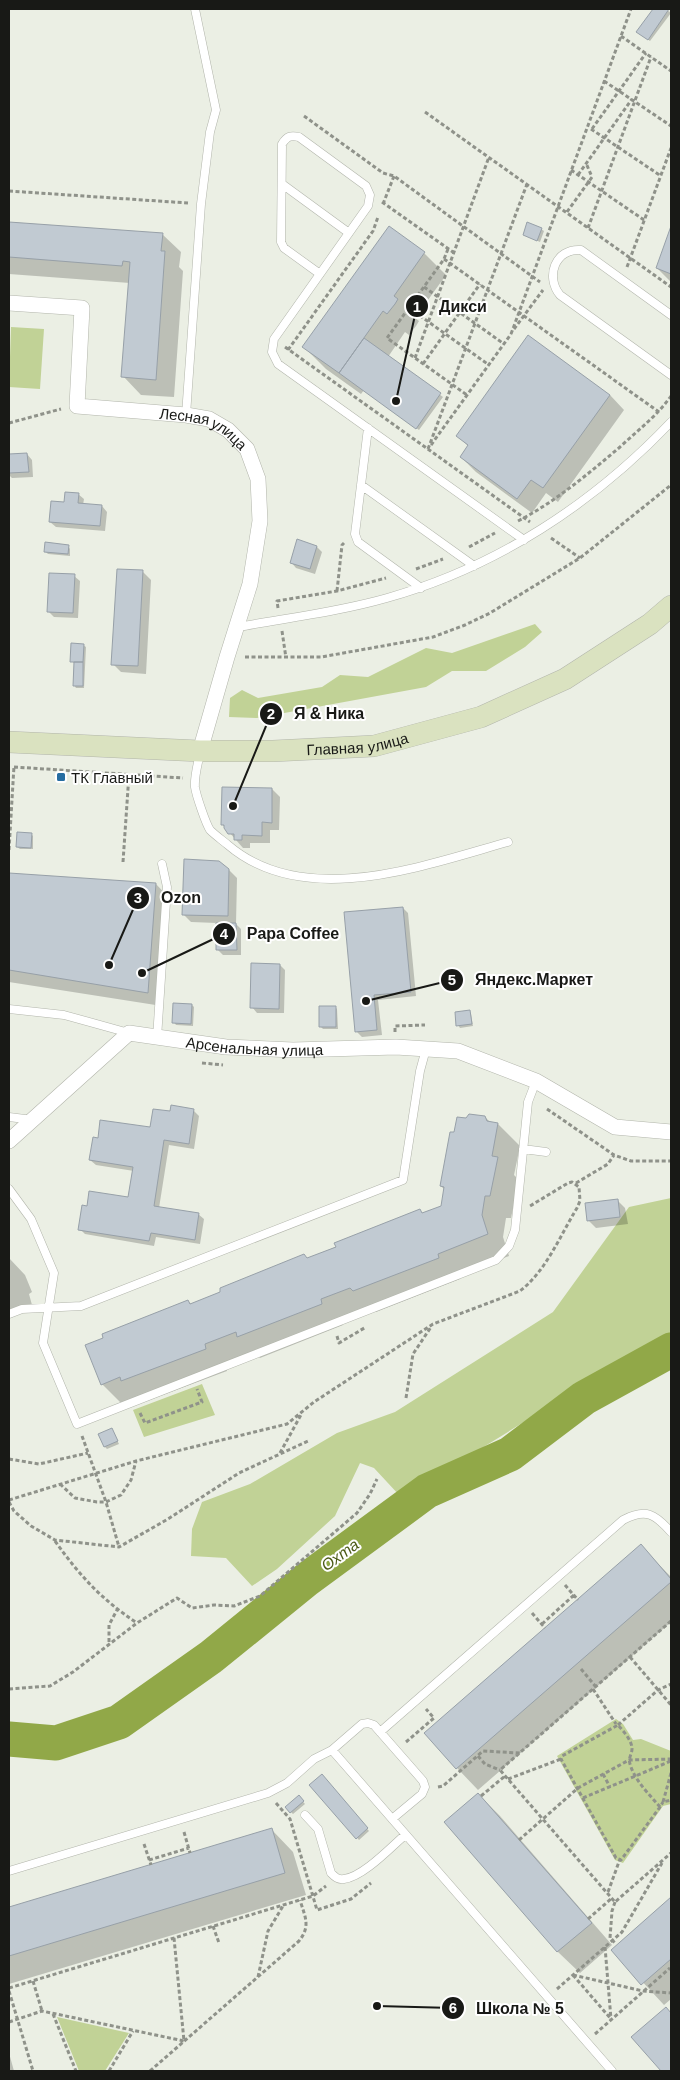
<svg xmlns="http://www.w3.org/2000/svg" width="680" height="2080" viewBox="0 0 680 2080" font-family="Arial,sans-serif">
  <rect width="100%" height="100%" fill="#ebefe4"/>
  <path fill="#c1d296" d="M11,327l33,2 -4,60 -31,-2z
    M535,624l7,8 -17,15 -39,24h-34l-26,16 -169,31 -28,-1 1,-19 12,-8 16,8 64,-11 18,-12 28,2 58,-29 26,5z
    M671,1198v140l-71,37 -110,68 -90,53 -26,-28 -14,-5 -25,53 -58,53 -25,17 -26,-28 -35,-2 1,-27 10,-27 48,-18 87,-51 58,-21 158,-100 76,-105z
    M202,1384l13,31 -71,22 -11,-27z
    M616,1719l7,5 10,16 8,-1 30,12v53l-8,2 -40,57 -8,-3 -58,-104z
    M57,2017l72,16 -24,38h-26z"/>
  <path fill="#0003" d="M654,9h12l5,4 -21,28 -12,-9z
    M9,223l153,11 19,18 -2,15 4,4 -9,126 -33,-2 -18,-19 7,-93 -121,-9z
    M389,228l35,25 22,22 -31,43 4,3 -3,5 -7,9 -4,-3 -17,25 55,40 -24,33 -55,-40 -3,4 -35,-25 -22,-22z
    M541,229l3,2 -4,11 -16,-7z
    M671,230v52l-14,-14z
    M610,395l14,15 -66,92 -12,-9 -14,20 -56,-41 -15,-15 8,-10 -11,-11z
    M27,454l5,6 1,17 -21,1 -3,-3v-20z
    M78,494l6,5 -1,6 19,1 5,6 -2,19 -49,-4 -6,-5 16,-19z
    M298,541l19,6 5,5 -7,22 -19,-6 -5,-6z
    M68,546l2,3v7l-22,-2 -3,-3z
    M143,572l8,8 -5,94 -25,-2 -8,-8z
    M74,576l6,5 -2,37 -24,-1 -5,-5z
    M83,645l3,2 -2,41h-8l-2,-3 1,-21 -3,-3z
    M272,789l8,8 -1,33h-9v13h-20v5h-7l-21,-24z
    M31,834l2,2v13h-13l-3,-2z
    M229,870l8,8 -1,46 5,5v26h-18l-5,-5 -1,-27 -26,-1 -8,-8z
    M9,874l147,10 14,15 -8,107 -153,-24z
    M403,908l5,5 8,83 -38,4 4,35 -20,2 -5,-5 -12,-119z
    M280,965l5,5 -1,43h-27l-5,-6z
    M192,1005l2,2 -1,19 -17,-1 -2,-3z
    M335,1007l2,2 1,20h-15l-2,-2z
    M469,1011l2,3 2,12 -13,2 -2,-3z
    M193,1110l6,6 -5,33 -25,-4 -10,63 39,6 6,5 -4,25 -44,-7 -2,9 -69,-12 -5,-5 8,-22 41,-9 5,-27 -38,-6 -6,-5 9,-21 52,-10 20,-16z
    M485,1117l6,6 7,1 22,22 -6,29 5,5 -8,38h-5l-3,19 6,19 -50,19 1,4 -84,33 -4,-3 -30,12 1,4 -83,33 -4,-4 -30,12 1,5 -83,31 -3,-3 -17,7 -22,-22 86,-83 4,4 115,-46 113,-48 3,3 19,-7 3,-17 -4,-4 14,-53 11,-13z
    M617,1200l8,8 3,16 -32,4 -8,-8z
    M9,1258l16,17 7,17 -3,2 3,11 -23,9z
    M112,1430l7,14 -12,5 -2,-2z
    M641,1546l30,31v45l-193,168 -21,-22z
    M322,1776l47,55 -10,9 -48,-55z
    M478,1794l22,22 112,129 -32,28 -22,-21 -112,-129z
    M299,1797l6,7 -12,10 -7,-7z
    M272,1830l21,22 13,43 -297,89v-75z
    M671,1899v100l-7,6 -51,-55z
    M666,2009l5,5v57h-9l-29,-34z
    M9,2053l5,18h-5z"/>
  <g fill="none" stroke-linecap="round" stroke-linejoin="round">
    <path stroke="#91a848" stroke-width="35" d="M9,1739l47,4 63,-21 92,-65 95,-77 121,-89 83,-37 74,-56 87,-48"/>
  </g>
  <path fill="#c1cad2" stroke="#97a0a8" d="M653,9h16l-21,31 -12,-8z
    M9,222l154,11 -2,18h4l-9,129 -35,-3 9,-115 -7,-1 -1,5 -113,-9z
    M527,222l15,6 -5,13 -14,-6z
    M389,226l36,26 -31,44 4,3 -3,5 -8,10 -4,-3 -44,62 -37,-26z
    M671,226v48l-15,-6z
    M528,335l82,60 -67,93 -12,-8 -14,19 -57,-42 8,-12 -12,-9z
    M364,338l77,55 -25,36 -77,-56z
    M27,453l2,19 -20,1v-19z
    M65,492l14,1 -1,10 24,2 -2,21 -51,-4 2,-21 13,1z
    M297,539l20,7 -7,23 -20,-6z
    M45,542l24,3 -1,9 -24,-2z
    M117,569l26,1 -5,96 -27,-1z
    M49,573l26,1 -2,39 -26,-1z
    M71,643l13,1 -1,18h-13z
    M74,662h9v24h-10z
    M222,787l50,1v35l-10,-1v14l-20,-1v5h-8v-6h-6l-4,-6v-3h-3z
    M17,832l15,1 -1,15 -15,-1z
    M184,859l35,2 10,8 -1,47 -46,-1z
    M9,873l147,10 -8,110 -139,-23z
    M403,907l8,85 -37,3 3,35 -22,2 -11,-120z
    M216,923h20l1,27h-21z
    M251,963l29,1 -1,45 -29,-1z
    M173,1003l19,1 -1,20 -19,-1z
    M319,1006h17v21h-17z
    M470,1010l2,14 -16,2 -1,-14z
    M171,1105l23,4 -5,35 -25,-4 -10,66 45,7 -4,27 -44,-7 -2,8 -71,-11 4,-25 5,1 2,-15 39,6 5,-30 -44,-7 4,-23 5,1 2,-18 50,7 3,-18 17,2z
    M469,1114l16,2 2,5 11,2 -6,33 6,1 -8,39h-5l-3,19 6,19 -50,20 1,4 -86,33 -3,-3 -29,11 1,5 -85,33 -1,-5 -31,12 1,5 -85,32 -1,-4 -19,8 -16,-40 18,-7 -1,-4 86,-34 2,4 30,-12v-4l84,-34 3,4 29,-11 -2,-4 86,-34 2,4 19,-7 3,-19 -4,-1 10,-54h4l3,-15 9,1z
    M618,1199l2,18 -33,4 -2,-18z
    M112,1428l6,13 -14,6 -6,-13z
    M641,1544l30,35v3l-215,187 -32,-36z
    M322,1774l46,54 -12,11 -47,-54z
    M478,1793l114,130 -35,29 -113,-130z
    M299,1795l5,6 -14,12 -5,-6z
    M272,1828l13,45 -276,83v-49z
    M671,1897v62l-30,26 -30,-35z
    M666,2007l5,6v58h-10l-30,-34z"/>
  <g fill="none" stroke-linecap="round" stroke-linejoin="round">
    <defs>
      <path id="service" d="M282,184l67,49
        M320,274l-36,-26 -3,-6 1,-98c5,-8 9,-9 17,-7l67,49 4,9 -2,11 -94,133 -2,13 6,12 246,176
        M671,315l-90,-65c-26,-2 -36,27 -21,45l111,80
        M186,415l15,-211 9,-72 6,-22 -21,-101
        M368,428l-13,106 3,8 63,46
        M361,485l113,81
        M238,627c49,-9 100,-15 149,-29 110,-31 206,-94 284,-176
        M200,753c-2,10 -6,24 -5,34 1,8 11,37 15,43 5,5 12,10 18,15 76,65 194,21 280,-3
        M9,1009l55,6 65,18
        M157,1038l10,-151 -5,-23
        M9,1117l24,3
        M523,1149l23,3
        M9,1189l22,30 23,54 -11,70 34,81 419,-164 13,-14 6,-16 13,-128 8,-21
        M9,1314l13,-5 59,-3 322,-126 17,-109 6,-22
        M380,1732l243,-212c23,-12 32,-6 48,12
        M332,1750l280,321
        M305,1815l13,14 13,44c4,4 7,7 13,6 19,-2 47,-32 61,-44
        M9,1871l259,-78 19,-10 27,-24 18,-9 30,-26 6,-1 6,2 49,56 2,6 -3,7 -30,25"/>
      <g id="minor">
        <path id="s1" d="M9,303l73,5 -5,98 109,9 23,4 19,11 19,19 11,30 2,42 -10,63 -23,73 -27,94"/>
        <path id="s2" d="M9,1141l120,-108 97,14 67,3 103,-3 62,4 78,30 79,46 56,5"/>
      </g>
      <g id="secondary">
        <path id="s3" d="M9,742l191,9h73l101,-5 107,-29 84,-38 85,-55 21,-18"/>
      </g>
    </defs>
    <use href="#service" stroke="#b2b5ab" stroke-width="9"/>
    <use href="#minor" stroke="#b2b5ab" stroke-width="16"/>
    <use href="#secondary" stroke="#b2b5ab" stroke-width="22"/>
    <path stroke="#8f928a" stroke-width="3" stroke-dasharray="4 2.5" stroke-linecap="butt" d="M621,36l50,35
      M604,81l67,45
      M425,112l246,175
      M304,116l79,57 11,3 146,106
      M591,129l70,47
      M592,129l54,-76
      M571,170l73,50
      M578,175l54,-76
      M9,191l179,12
      M382,202l71,50
      M383,204l11,-28
      M567,212l25,-35 -6,-14
      M588,228l63,-171
      M448,249l-4,10 -57,79 80,57
      M444,259l215,153
      M627,267l44,-119
      M424,287l80,57
      M409,308l80,57
      M514,329l29,-39
      M511,334l120,-325
      M285,347l245,175
      M288,350l85,-119 5,-14
      M415,358l74,-201
      M423,364l57,-80
      M9,423l52,-14
      M431,445l80,-111
      M428,449l99,-265
      M518,521c37,-19 70,-47 102,-74 18,-17 37,-31 51,-51
      M551,538l29,20
      M469,547l26,-14
      M416,569l27,-10
      M337,591l5,-46 2,-2
      M278,608l-1,-7 60,-10 49,-13
      M282,631l4,27
      M245,657h76l112,-20 32,-12 25,-12 90,-55 91,-73
      M14,767l169,11
      M9,850l5,-84
      M123,862l6,-88
      M395,1032v-6l30,-1
      M202,1063l21,2
      M547,1109l67,46 17,6h40
      M576,1183l32,-19 6,-9
      M337,1336l2,7 27,-16
      M406,1398l7,-44 18,-27
      M140,1413l5,10 57,-21 -5,-13
      M82,1436l24,66 13,45
      M280,1453l22,-40
      M9,1459l30,5 49,-11
      M60,1484l15,14 22,4h9l15,-7 10,-15 5,-19
      M9,1500l127,-39 151,-37 27,-22 119,-78 87,-33c26,-20 40,-55 57,-83l3,-7 -1,-14 -7,-5 -4,1 -38,23
      M9,1502l5,9 17,15 24,14 64,7 49,-28 71,-46 69,-32
      M55,1541c25,35 46,58 82,82
      M565,1585l13,15
      M532,1613l13,15
      M671,1621l-171,149 115,132 56,-49
      M542,1624l32,-29
      M109,1642v-17l8,-15
      M630,1657l41,48
      M581,1669l15,18
      M9,1689l41,-3 23,-14 64,-49 40,-25 15,10 22,-3 20,1 26,-10 97,-83 13,-19 7,-15
      M593,1689l23,35
      M618,1725l40,-35 13,-6
      M406,1742l28,-24 -8,-9
      M478,1756l7,8 15,6
      M671,1773l-8,29 8,-2
      M603,1774l7,13
      M508,1779l53,-20
      M438,1787l5,-1 40,-35 37,2
      M481,1796l24,-20
      M583,1798l88,-37
      M276,1803l14,16 27,91 34,-11 20,-16
      M660,1807c-11,-13 -25,-26 -30,-43 -2,-6 2,-10 2,-15 0,-9 -9,-18 -14,-24l-56,31 -1,3 55,99 5,2 39,-53 3,-5
      M184,1832l6,21
      M519,1840l59,-52 51,-28 42,-1
      M144,1844l7,21
      M149,1860l40,-12
      M608,1892l12,-33
      M615,1902l-3,9 -2,27 6,6
      M588,1919l24,-21
      M213,1926l6,17
      M605,1947l6,72
      M573,1975l70,16 28,2
      M573,1975l38,44
      M258,1977l10,-46 15,-25
      M33,1981l9,30
      M9,1988l304,-92 13,-10
      M557,1989l65,-57 40,-69
      M9,1991l24,80
      M53,2014l23,57
      M9,2022l33,-11 142,30 -10,-103
      M595,2034l75,-66
      M109,2071l24,-40
      M150,2071l149,-130c12,-15 6,-24 1,-41"/>
    <use href="#service" stroke="#fff" stroke-width="8"/>
    <use href="#minor" stroke="#fff" stroke-width="15"/>
    <use href="#secondary" stroke="#dae2c0" stroke-width="21"/>
  </g>
  <rect fill="#266da1" stroke="#fff" stroke-width="2" x="56" y="772" width="10" height="10" rx="2.5"/>
  <g text-anchor="middle" dominant-baseline="central" stroke-width="4" stroke-linejoin="round" paint-order="stroke">
    <g font-size="15" fill="#181916" stroke="#fff">
      <text stroke="none"><textPath href="#s1" startOffset="302">Лесная улица</textPath></text>
      <text stroke="none"><textPath href="#s3" startOffset="349">Главная улица</textPath></text>
      <text stroke="none"><textPath href="#s2" startOffset="288">Арсенальная улица</textPath></text>
    </g>
    <g font-size="15" fill="#181916" stroke="#fff" text-anchor="start">
      <text x="71" y="777">ТК Главный</text>
    </g>
    <g font-size="16" font-style="italic" fill="#4d5c18" stroke="#fff">
      <text transform="translate(340 1555) rotate(-36)">Охта</text>
    </g>
  </g>
  <path fill="none" stroke="#181916" stroke-width="2" d="M396 401L417 306M233 806L271 714M109 965L138 898M142 973L224 934M366 1001L452 980M377 2006L453 2008"/>
  <g fill="#181916" stroke="#fff" stroke-width="2">
    <circle cx="396" cy="401" r="5"/>
    <circle cx="233" cy="806" r="5"/>
    <circle cx="109" cy="965" r="5"/>
    <circle cx="142" cy="973" r="5"/>
    <circle cx="366" cy="1001" r="5"/>
    <circle cx="377" cy="2006" r="5"/>
    <circle cx="417" cy="306" r="12"/>
    <circle cx="271" cy="714" r="12"/>
    <circle cx="138" cy="898" r="12"/>
    <circle cx="224" cy="934" r="12"/>
    <circle cx="452" cy="980" r="12"/>
    <circle cx="453" cy="2008" r="12"/>
  </g>
  <g font-size="15" text-anchor="middle" font-weight="bold" fill="#fff">
    <text x="417" y="312">1</text>
    <text x="271" y="719">2</text>
    <text x="138" y="903">3</text>
    <text x="224" y="939">4</text>
    <text x="452" y="985">5</text>
    <text x="453" y="2013">6</text>
  </g>
  <g font-size="16" text-anchor="middle" font-weight="bold" fill="#181916" stroke="#fff" stroke-width="4" stroke-linejoin="round" paint-order="stroke">
    <text x="463" y="312">Дикси</text>
    <text x="329" y="719">Я &amp; Ника</text>
    <text x="181" y="903">Ozon</text>
    <text x="293" y="939">Papa Coffee</text>
    <text x="534" y="985">Яндекс.Маркет</text>
    <text x="520" y="2014">Школа № 5</text>
  </g>
  <rect width="680" height="2080" fill="none" stroke="#181916" stroke-width="20"/>
</svg>
